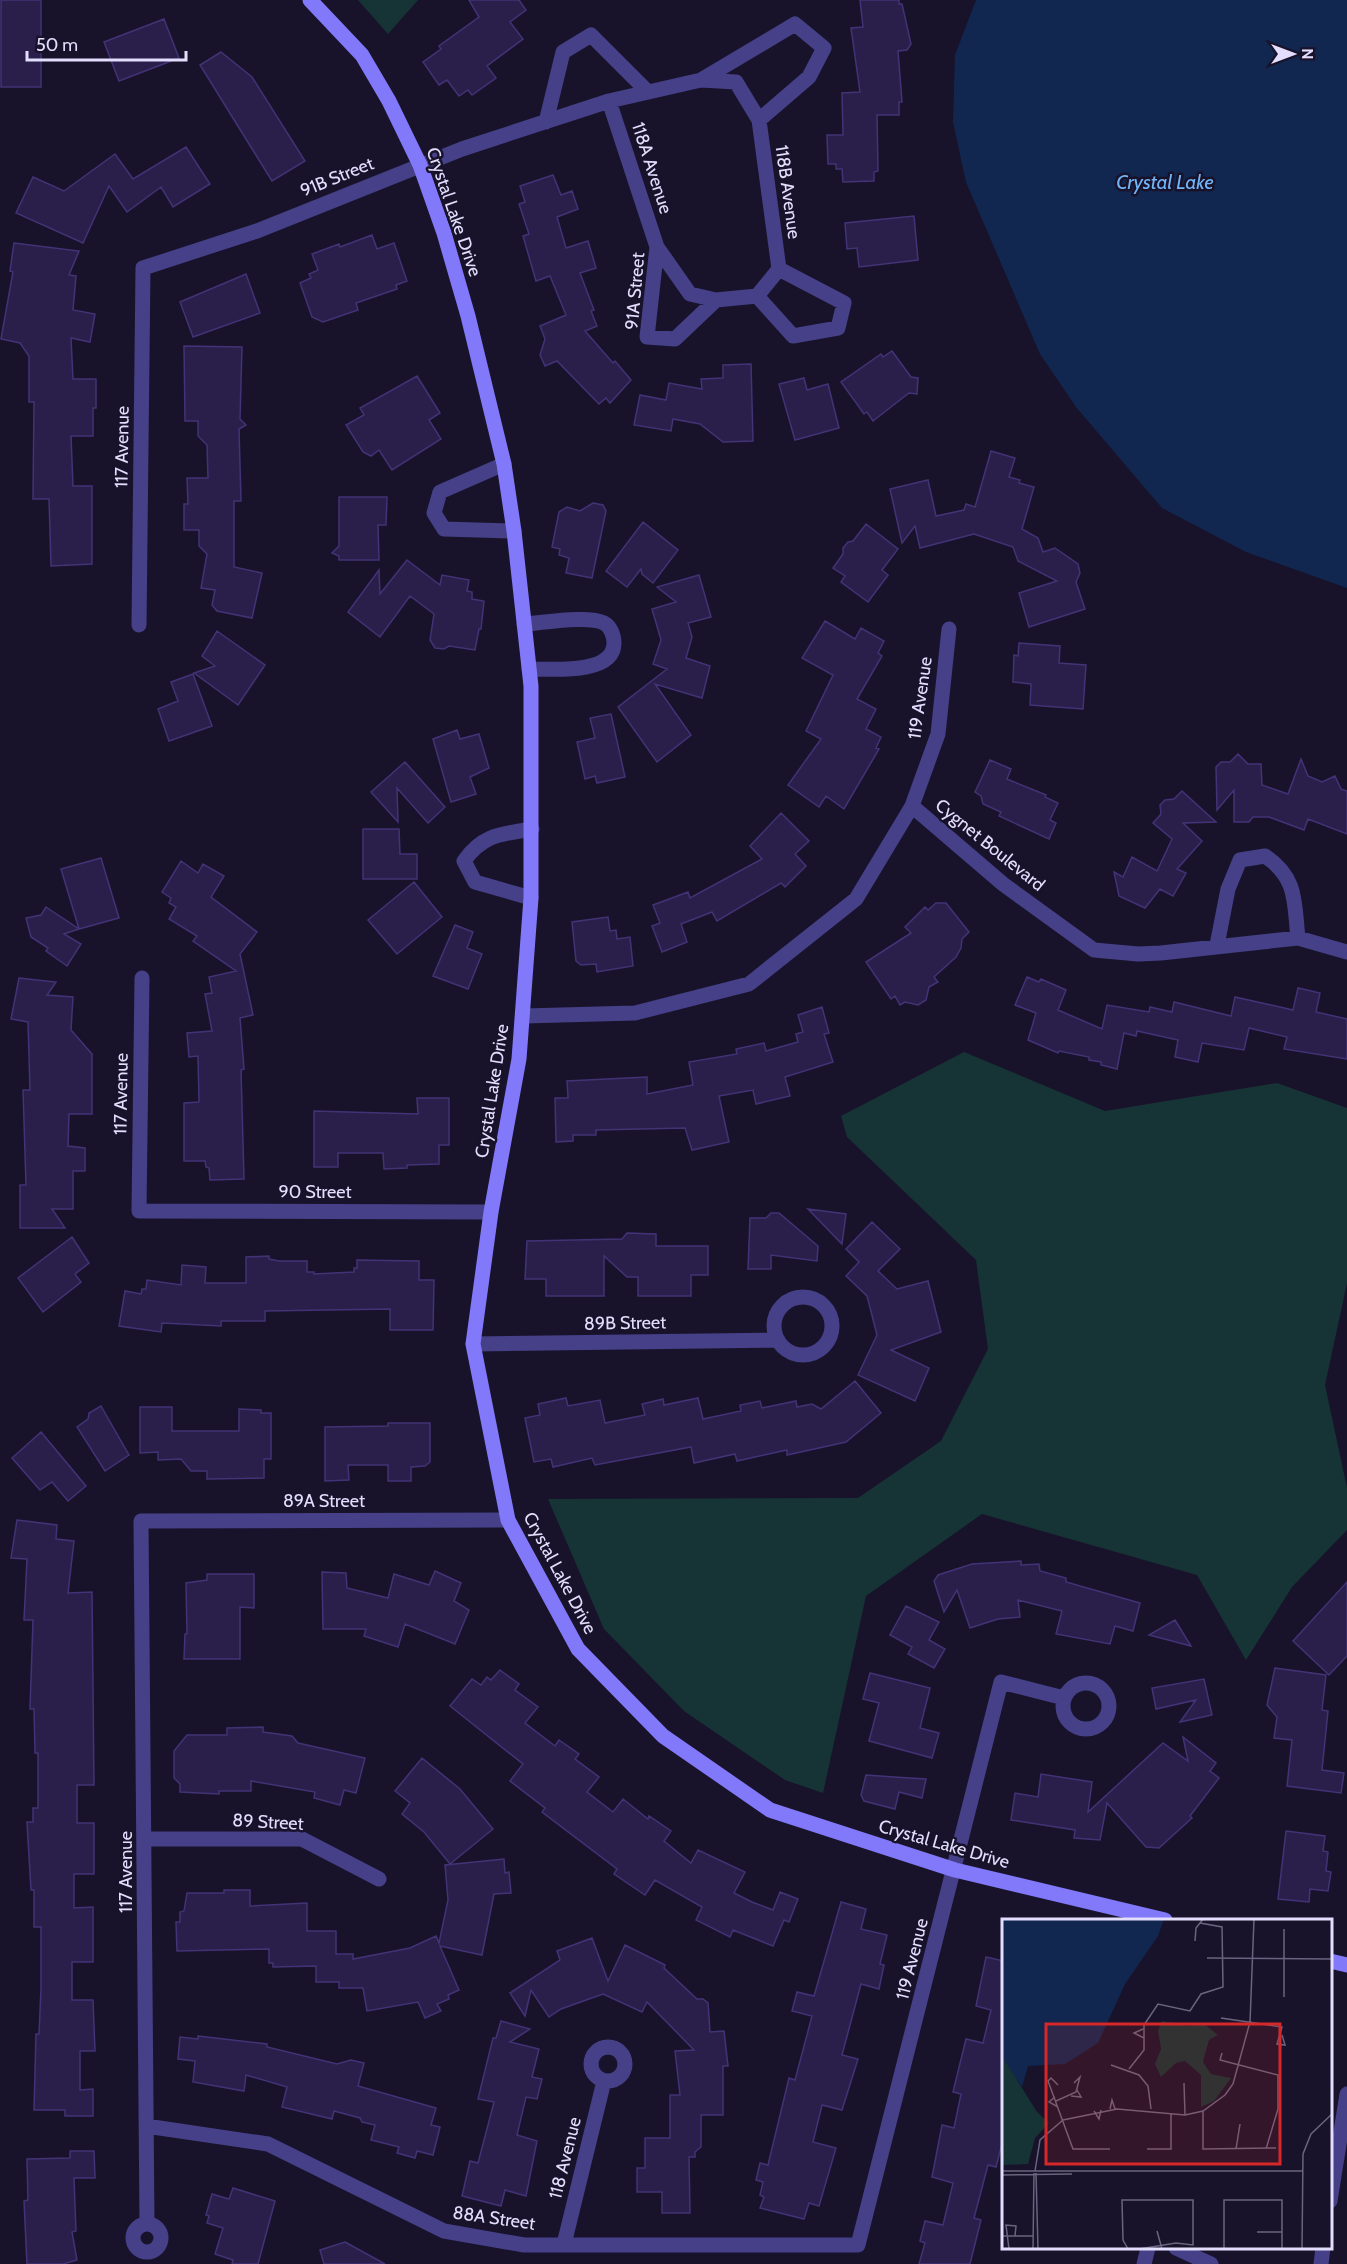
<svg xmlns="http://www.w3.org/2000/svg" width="1347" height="2264" viewBox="0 0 1347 2264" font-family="Cabin,sans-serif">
  <rect width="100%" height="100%" fill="#18132b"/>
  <path fill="#163435" d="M358,0h60l-30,34z
    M964,1052l141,59 172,-28 70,25v175l-22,102 22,103v42l-55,57 -46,73 -49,-85 -215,-61 -116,82 -43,197 -38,-13 -101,-69 -80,-82 -56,-130 310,-1 83,-57 47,-92 -12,-89 -129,-123 -6,-21z"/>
  <path fill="#12274f" d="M976,0h371v588l-101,-36 -84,-44 -86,-101 -36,-53 -74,-172 -13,-60 2,-67z"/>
  <path fill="#2a1f4b" stroke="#423376" stroke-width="1.5" d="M1,0h40v87h-40z
    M469,0h50l7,10 -16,12 13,17 -36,27 9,12 -24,17 -4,-5 -9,6 -12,-16 -8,5 -16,-23 18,-13 -2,-3 40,-29z
    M860,0h39v4h3l9,40 -4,6 -9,1 4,51h-3v13h-22l1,56 -4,1v9l-31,1 -1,-13h-6v-5h-8l-1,-29h16l-1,-42 18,-1 -9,-64 12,-1z
    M164,19l15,39 -60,23 -15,-39z
    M221,52l31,25 53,84 -33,20 -72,-116z
    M186,147l24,37 -37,23 -12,-20 -34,25 -18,-26 -26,57 -67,-30 17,-36 31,14 51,-37 18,25z
    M553,175l8,20 11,-4 6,18 -21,8 9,31 22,-7 8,27 -16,5 14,37 -3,1 6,15 -12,5 28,32 2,-2 16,19 -21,23 -4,-5 -7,6 -42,-43 -12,5 -5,-11 5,-16 -5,-13 26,-11 -16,-39 -14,5 -13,-45 6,-2 -10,-30 6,-2 -5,-16z
    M914,216l4,44 -59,7 -2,-19 -10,1 -2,-26z
    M372,235l5,14 17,-6 13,38 -11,4 1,4 -41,14 2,7 -35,12 -11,-5 -12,-34 11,-5 -2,-4 9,-4 -6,-16 27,-10 1,3z
    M14,243l65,8 -10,24 7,1 -3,34 22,4 -5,28 -19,-4 2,41h23v29h-3v28h-22l2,50h19v78l-41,2 -2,-67h-16l1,-97h-5v-46l-9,-13 -19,-4 12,-67 -3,-1z
    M246,274l14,39 -67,24 -13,-35z
    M184,346l58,1 -2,72 6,6 -7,4 2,72h-7v66l28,6 -10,45 -35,-7 -5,-6 3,-15 -14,-2 6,-34 -8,-8v-16h-15v-26h4l-1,-26h21l-1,-33 -9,-9v-15h-13z
    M892,351l19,26 7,1 -1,16 -8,-1 -36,28 -6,-9 -3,2 -23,-32 40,-28 2,3z
    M751,364l2,77 -30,1 -23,-18 -27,-5 -2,12 -37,-6 6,-30 26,5 3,-17 33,6 -1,-10 22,-1v-13z
    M417,376l23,37 -11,7 12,19 -49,31 -13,-20 -8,6 -8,-4 -17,-27 18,-10 -4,-7z
    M804,378l3,12 21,-6 11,44 -44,12 -16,-56z
    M991,451l24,7 -6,19 11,3 -1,3 15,4 -12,42 16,9 5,14 12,-4 23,16 2,9 -4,9 9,27 -56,18 -10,-34 38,-12 -39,-20 -5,-14 -39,-13 -54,14 -5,-22 -13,17 -12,-54 38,-9 8,36 28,-6 2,-6 9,3z
    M339,497h48l-1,28h-8l1,35h-40v-4l-7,-3 7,-7z
    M593,503l10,2 3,6 -14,67 -26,-5 3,-15 -10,-3 1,-6 -8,-2 7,-35 8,-5 13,4z
    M643,522l35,28 -25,33 -11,-9 -1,-5 -14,18 -21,-16z
    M866,524l32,25 -16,21 6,5 -20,27 -27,-20 4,-6 -12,-8 10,-14v-6l5,-6 5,-1z
    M407,560l33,25 2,-10 27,5 -2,11 5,1v7l12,2 -3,28h-2l-4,21 -26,-4 -5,3 -9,-1 -5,-8 4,-26 -24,-18 -30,41 -32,-25 31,-42 1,24z
    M699,575l12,42 -23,6 4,14 -6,21 24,8 -8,32 -47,-14 36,51 -34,27 -39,-55 49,-38 -14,-5 8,-24 -9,-31 24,-7 -19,-15z
    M825,621l30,18 6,-11 23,13 -6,12 4,3 -25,43 19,10 -10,20 15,8 -5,11 3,1 -35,60 -18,-13 -7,11 -31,-22 33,-46 -15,-8 27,-56 -31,-17z
    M217,631l48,34 -27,40 -44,-32 21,-7 -13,-10z
    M1019,643l41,3 -1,17 27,2 -3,44 -53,-4 1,-21 -18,-2 1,-27 4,1z
    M193,674l19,52 -43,15 -11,-32 20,-8 -7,-19z
    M611,714l14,63 -28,6 -2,-7 -10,3 -8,-37 18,-4 -5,-20z
    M457,730l3,9 19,-5 10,34 -19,9 6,17 -25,8 -18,-63z
    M1238,754l10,10h13l1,21 26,9 13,-35 7,17 14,6 13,-6 6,13 6,2v43l-39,-15 -4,11 -35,-13h-16l-4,5h-15v-32l-17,20 -1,-43 5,-5h9z
    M990,760l21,9 -4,10 39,16 -1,2 13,6 -8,17 6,3 -7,16 -50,-23 2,-4 -18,-8 -2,-8 -6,-4z
    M405,762l40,45 -17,16 -31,-35 1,34 -27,-30z
    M1182,791l34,31 -33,1 19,18 -25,28 9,4 -13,23 -13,-7 -15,19 -26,-12 -5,-24 9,5 9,-20 25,14 15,-32 -19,-16 8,-9 -1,-9 5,-5 9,-1z
    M781,813l28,28 -14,13 11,12 -21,21 -4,-4 -64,38 -5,-9 -31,12 6,18 -25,10 -10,-26 8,-3 -7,-18 35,-13 2,6 72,-39 -12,-13z
    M363,829h36l1,25h17v25h-54z
    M101,858l18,60 -40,11 -18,-60z
    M181,861l17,12 5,-9 21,12 -13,21 46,35 -17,22 13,61 -13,3 4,51 -3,1 3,109 -34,1 -1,-12 -3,-1 -1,-6h-21v-58l15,-1 -1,-46 -9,1 -2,-24 25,-2 -7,-37 7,-1 -3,-16 27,-6 -43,-30 4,-5 -28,-17 7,-12 -7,-4 2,-5 -9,-6z
    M414,882l28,35 -45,37 -29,-34z
    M936,903h10l23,29 -7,7 -1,9 -5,9 -22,20 4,5 -9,5 -3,13 -8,5 -13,-3 -5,3 -5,-9 -4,3 -25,-37 45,-29 -6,-6 20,-20 3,3z
    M46,907l33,22 -15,5 17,10 -14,22 -21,-15 2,-3 -17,-11 -5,-19 15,-3z
    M608,917l2,14 6,-1 1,9 13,-2 3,29 -36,6 -1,-8 -15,1 -5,-4 -4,-39z
    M455,925l18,7 -6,16 15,6 -14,35 -35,-13z
    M1027,977l12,5 2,-3 25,11 -8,20 44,19 5,-24 42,7 1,-5 22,5 2,-10 57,14 4,-19 58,13 5,-22 22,5 -4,19 31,7v40l-63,-10 3,-12 -38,-9 -5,22 -42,-7 -4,19 -23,-5 3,-17 -41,-9 -1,5 -12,-3 -7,36 -16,-4v-3l-12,-2v-3l-30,-6 -1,2 -30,-13 8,-27 -21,-8z
    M19,978l37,4 -9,13 26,2 -2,33 21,24v60h-23l-1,32 17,2v23h-12v38h-21l13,19h-45v-43h6l-3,-95h7l-2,-68 -17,-3z
    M822,1007l7,26 -5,1 9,28 -48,15 5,19 -34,8 -3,-14 -34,6 10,46 -37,8 -7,-22 -89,2v5h-23v6l-17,1 -1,-44h13l-1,-17 80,-4v17l46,-9 -4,-23 48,-8 -1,-5 28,-6 2,8 32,-9 -2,-8 7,-2 -5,-17z
    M417,1098h32v47h-10v19l-32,1v3l-23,1 -1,-16h-45v14h-24v-56l104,3z
    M808,1209l38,5 -4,30z
    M771,1213h8l39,33 -1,15 -46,-6v14h-23l2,-51h16z
    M872,1222l28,27 -22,22 19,18 31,-8 13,51 -50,18 38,18 -14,33 -57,-26 19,-40 -10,-39 -21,-20 13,-14 -13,-13z
    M627,1233l29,1v12h52v29h-17v21h-53v-19h-11l-23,-21v40h-58v-17h-21l2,-38 95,-2z
    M72,1237l17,26 -14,11 6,8 -38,30 -25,-34z
    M269,1256v3l10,2h28v11h7v2l40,-2v-4h3v-8l62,1v19h15l-1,50h-43v-21l-125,2v10h-44v5l-59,-3 -1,9 -42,-6 6,-35 16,3 1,-5h4l1,-9 34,5 1,-20 24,2 -1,16h41v-26z
    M855,1381l26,32 -35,29 -59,13v-5l-50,11 -2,-7 -41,9 -3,-16 -96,18 -3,-7 -39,9 -2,-8 -17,3 -9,-44 15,-3 -2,-11 28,-6 2,8 32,-6 5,23 40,-8 -3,-11 21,-5 1,6 34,-7 5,21 38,-8 -1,-6 20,-4 2,7 34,-7 1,6 15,-3 9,5z
    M101,1406l28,49 -24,16 -28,-44 11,-8 1,-6z
    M140,1407h32v24h67v-22l22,1v3h10v46h-7v19l-57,1v-8h-16l-10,-12 -23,1v-8l-18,1z
    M388,1423h42v39l-5,4 -14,1v14h-23v-16h-40l1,15 -24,1v-54l63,-1z
    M41,1432l45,54 -18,15 -16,-19 -12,8 -28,-32z
    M17,1520l40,5 -1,14 18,2 -6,52 24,-1 2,193h-17v38h17v51h-20v34l19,-1v55h-21v38h21l2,51h-15v39l13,-1v27h-28v-6h-31l2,-76h3l2,-46v-61h-7v-37h-3l-4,-68h6v-14h5v-55h-3l-1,-44h-4l3,-89h-9l3,-61 -16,-1z
    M1021,1561v4l18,-1 1,7 26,7v4l74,21 -7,28 -18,-5 -5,18 -54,-10 6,-23 -44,-11 2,17 -22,2 -28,9 -13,-38 -13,22 -10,-31 4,-6 34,-11z
    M435,1571l26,12 -7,18 15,9 -14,34 -50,-20 -7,23 -34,-11 2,-7h-43l-1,-57 24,1 1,15 41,10 6,-24 35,11z
    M207,1574h47v34l-14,-1v52h-56l1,-25h2l-1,-51 21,-3z
    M1347,1582v74l-18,19 -36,-34z
    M906,1606l33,16 -10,18 16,9 -11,19 -26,-14 4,-7 -22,-12z
    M1175,1620l16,26 -42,-11z
    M1275,1668l51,7 -4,35 6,1 -6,59 22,3 -3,20 -54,-7 5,-46 -18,-2 3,-21 -10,-12z
    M500,1670l19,14 -4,6 23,17 -13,16 30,23 4,-6 20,14 -4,5 24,18 -12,15 26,20 10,-13 25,20 1,-3 22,15 -7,10 27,22 7,-13 47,22 -11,21 18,9 21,8 7,-18 18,7 -9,23 -5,-2 -11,26 -40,-16 -3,7 -34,-17 6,-13 -47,-27 -10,15 -31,-21 3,-5 -75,-57 3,-4 -35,-27 13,-17 -73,-58 22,-27 9,6 6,-8 4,3z
    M870,1673l60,15 -10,40 19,5 -7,25 -63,-17 10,-38 -16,-4z
    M1204,1679l8,36 -32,7 16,-22 -40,9 -4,-21z
    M263,1727v5l29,4 6,7 67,15 -9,35 -12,-3 -4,15 -26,-7 1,-6 -64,-11v10h-32v3l-39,-2v-8l-6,-6v-27l13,-16h40v-7z
    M1183,1737l33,26 -6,8 9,7 -29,38 2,2 -33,30 -13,-1 -39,-44 -7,37 -26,-2 1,-8 -64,-10 4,-27 23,4 3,-23 51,8 -4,30 75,-69 25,18z
    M422,1758l38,31 33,40 -43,35 -26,-32 -22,-18 8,-11 -15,-12z
    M866,1775l28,2 32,2 -4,19 -23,-6 -4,17 -31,-8 -3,-6z
    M1286,1831l39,5 -2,15 5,1 -2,19 5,1 -3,19 -18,-2 -1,13 -31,-3z
    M504,1859l1,14 4,-1 2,21 -17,1 -12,61 -42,-9 19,44 -11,5 1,4 -12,5 4,7 -16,7 -7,-16 -51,9 -4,-23h-24v-6h-23v-16l-43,1v-4h-4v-14l-92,2 -1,-29h4v-10l4,-1 3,-18h37v-3h26v16l57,-3v28h29v23h17v5l57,-11 26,-12 3,7 9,-43 -3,-35z
    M841,1902l25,7 -5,20 26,6 -7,29 4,1 -5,24 -18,-5 -19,71 16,4 -16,51 -20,-5 -9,37 23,6 -17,58 -10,-3 -5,16 -44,-11 4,-11 -4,-2 3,-13 -7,-2 4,-17 8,2 21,-87 6,2 17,-64 -20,-5 5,-19 17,4z
    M592,1938l16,43 17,-36 40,20 -1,3 33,31h6l5,4 2,29 14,-1 4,35h-5v49h-22v32l-6,5v5h-6l1,56h-28v-21h-25v-24h8v-30h25v-43h10l-5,-44 19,-1 -47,-48 -5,10 -39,-18 -42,15 -12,8 -18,-27 -6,26 -15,-23 50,-33 -3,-9z
    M986,1957l18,4v175l-8,31 -8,-2 -14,53 7,2 -11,44h-51l6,-21 -5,-2 5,-20 18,4 10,-42 -21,-6 10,-52 12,3 7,-34 -8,-2 13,-53 17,4 8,-33 -15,-4z
    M501,2021l29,8 -20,13 29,7 -7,28 10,2 -5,20 -11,-2 -9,38 20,6 -11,55 -21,-6 -4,16 -39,-10 8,-35 8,2 16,-61 -16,-3 15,-61h3z
    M198,2036l69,8v3l70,17 14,-4 13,3 -6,23 78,22 -5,17 9,2 -7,28 -16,-4 -2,7 -18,-5 2,-6 -28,-7 4,-15 -13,-3 -2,-4 -26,-7 -2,8 -50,-12 5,-20 -41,-12 -2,16 -51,-9 2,-21 -17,-2 2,-22 18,2z
    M70,2151h24l1,27h-21l2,53 -4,1 5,28 -14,4h-36l-3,-63 4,-1 -1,-41 43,-1z
    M233,2188l42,13 -17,63h-26l1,-4 -18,-6 8,-26 -16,-5 2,-7 -3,-1 6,-21 17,5z
    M345,2242l40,22h-61l-4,-14z"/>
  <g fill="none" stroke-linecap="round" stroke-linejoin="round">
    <path stroke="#454087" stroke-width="15" d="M701,80l94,-56 29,24 -15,29 -50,43
      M609,101l48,146 33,47 26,6 41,-4 22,-27
      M546,122l17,-70 28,-17 56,56
      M657,247l-10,90 28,2 41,-39
      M757,296l36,40 45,-8 6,-25 -65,-34
      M504,464l-64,28 -6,21 10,16 70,2
      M524,624c19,-1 64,-9 80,-1 6,3 10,12 10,20 0,32 -62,26 -85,26
      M139,625l4,-357 114,-37 205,-82 147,-48 92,-21 35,2 23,38 20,149
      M912,806l91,78 91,66 44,4 23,-1 137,-15 49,14
      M531,898l-56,-16 -11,-21c19,-27 38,-27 68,-32
      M1217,945l11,-56 12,-29 25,-4c33,22 29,47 33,82
      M142,978l-3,233 352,1
      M524,1016l111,-3 114,-29 107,-85 56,-93 26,-72 11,-105
      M774 1326a29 29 0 1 1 58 0a29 29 0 1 1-58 0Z
      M473,1344l305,-4
      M1063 1706a23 23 0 1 1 46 0a23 23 0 1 1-46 0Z
      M145,1839h157l77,40
      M591 2064a17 17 0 1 1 34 0a17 17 0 1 1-34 0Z
      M146,2126l122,18 176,87 80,14h334l143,-563 63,16
      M1330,2201l17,-107
      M147,2223l-6,-702 367,-1
      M133 2238a14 14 0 1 1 28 0a14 14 0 1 1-28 0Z
      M564,2244l40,-163
      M1176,2248l35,16
      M1144,2264l4,-16
      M1321,2264l2,-16"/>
    <path stroke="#8179f9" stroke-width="15" d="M310,0l52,55 27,46 31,64 24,68 24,83 36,148 10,67 17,155v212l-12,161 -28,153 -18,132 35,176 70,129 85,87 107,74 185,60 210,50
      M1330,1961l17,4"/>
  </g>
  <g text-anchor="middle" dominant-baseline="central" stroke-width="5" stroke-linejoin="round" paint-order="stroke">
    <g font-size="18" fill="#e3defd" stroke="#18132b">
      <text transform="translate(652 168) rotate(72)">118A Avenue</text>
      <text transform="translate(337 177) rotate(-22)">91B Street</text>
      <text transform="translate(788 192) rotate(82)">118B Avenue</text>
      <text transform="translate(454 212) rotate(71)">Crystal Lake Drive</text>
      <text transform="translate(635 291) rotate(-85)">91A Street</text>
      <text transform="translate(122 447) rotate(-89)">117 Avenue</text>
      <text transform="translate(920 698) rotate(-82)">119 Avenue</text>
      <text transform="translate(990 845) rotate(39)">Cygnet Boulevard</text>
      <text transform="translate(492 1091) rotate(-81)">Crystal Lake Drive</text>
      <text transform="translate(121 1094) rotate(-89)">117 Avenue</text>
      <text x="315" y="1192">90 Street</text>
      <text transform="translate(625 1323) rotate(-1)">89B Street</text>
      <text x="324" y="1501">89A Street</text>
      <text transform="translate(560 1573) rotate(62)">Crystal Lake Drive</text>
      <text transform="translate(268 1822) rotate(3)">89 Street</text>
      <text transform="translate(944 1844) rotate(16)">Crystal Lake Drive</text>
      <text transform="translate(126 1872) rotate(-90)">117 Avenue</text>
      <text transform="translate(912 1959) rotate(-76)">119 Avenue</text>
      <text transform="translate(565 2158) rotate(-76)">118 Avenue</text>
      <text transform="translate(494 2218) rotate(8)">88A Street</text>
    </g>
    <g font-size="20" font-style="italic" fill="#71b5f8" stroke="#18132b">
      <text x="1165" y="182">Crystal Lake</text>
    </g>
  </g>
  <g transform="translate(1002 1919)">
    <rect width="330" height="330" fill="#18132b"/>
    <path d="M160,102l27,5 14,-3 15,12 -9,5 -6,22 8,12 20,4 -17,23 -13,6v-32l-16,-14 -9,2 -15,14 -6,-13 6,-15 -3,-18zM0,115l15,46 20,32 12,11 -14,15 -7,26 -26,1z" fill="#163435"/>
    <path d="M0,0h162l-6,17 -33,48 -27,59 -33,21 -37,2 -6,21 -20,-30z" fill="#12274f"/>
    <path fill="none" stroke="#69647f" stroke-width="1.5" d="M193,22l1,-13 7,-9M205,39l125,1M282,78v-68M219,99l61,9 -5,17 8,1 -3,-10M141,110l-9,4 10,5M220,134l-2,7 58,15v34l-12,40M109,146l28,10 9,11 3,23M127,150l15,-19v-25l14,-21 32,7 11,-17 22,-7 -1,-60 -22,-4M182,164l1,32M56,166l-7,-7 -3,3 25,68h37M69,177l10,1 -4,-7M53,178l-6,5 9,5M54,182l20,-9 4,-15 -6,6M108,190l2,-9 3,9M92,192l5,8 2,-9M201,192v38l73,-1M145,230h24v-36M234,230l4,-25M0,252h301M33,252l5,-31 23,-20 54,-11 68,6 18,-4 22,-16 8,-11 17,-62 4,-103M34,254l2,76M0,256l70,-1M155,312l5,18M255,313h25M0,317h31M7,330l-3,-24 10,1 -1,10M31,330l1,-76M126,330l-5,-9 -1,-40h71v45l-17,-2 -37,6M222,330v-49h58v49M300,330l1,-95 8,-20 21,-20"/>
    <path fill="#d62828" fill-opacity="0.15" stroke="#d62828" stroke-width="3" d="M44,105h234v140h-234z"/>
    <rect width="330" height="330" fill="none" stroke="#e3defd" stroke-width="3"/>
  </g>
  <g transform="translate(1293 54) rotate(90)" stroke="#18132b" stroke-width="4.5" paint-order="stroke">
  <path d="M0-4.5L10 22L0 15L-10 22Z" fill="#e3defd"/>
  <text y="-9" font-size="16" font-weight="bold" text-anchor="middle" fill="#e3defd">N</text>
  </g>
  <path d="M27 51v9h159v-9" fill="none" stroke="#e3defd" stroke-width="3"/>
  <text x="36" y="51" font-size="18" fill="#e3defd" stroke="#18132b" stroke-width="4.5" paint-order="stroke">50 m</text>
</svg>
